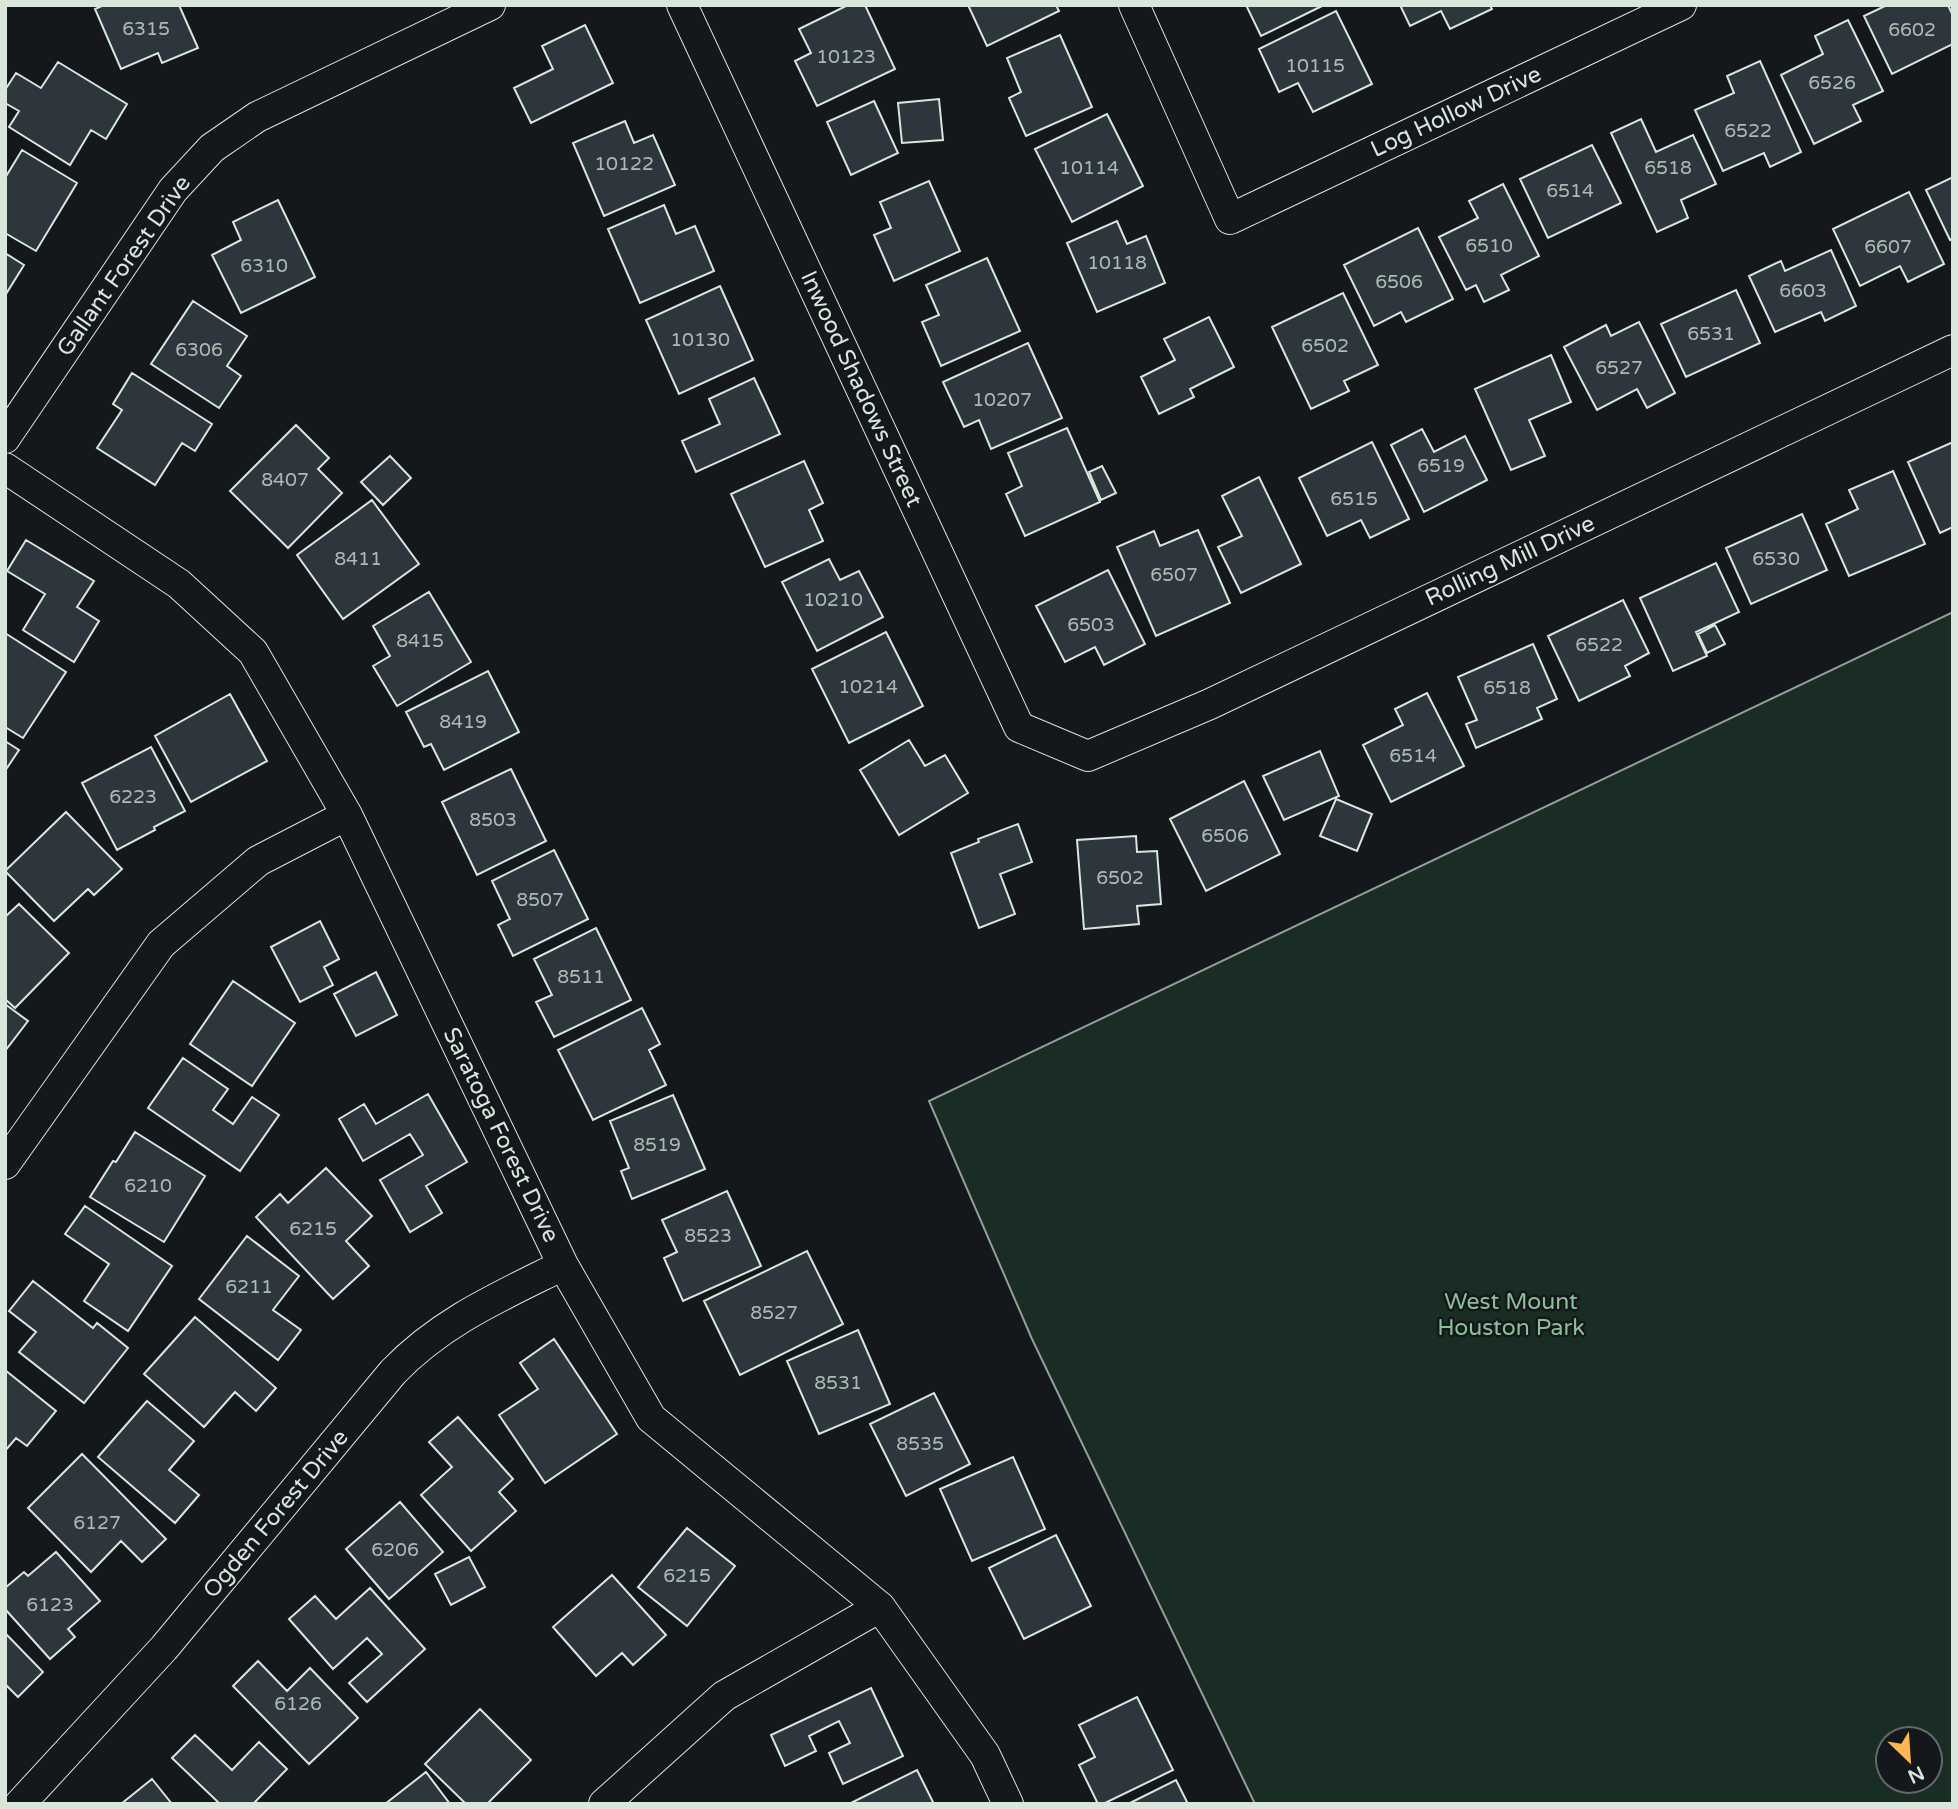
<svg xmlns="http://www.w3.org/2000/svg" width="1958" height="1809" viewBox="0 0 1958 1809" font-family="'Varela Round',sans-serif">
  <rect width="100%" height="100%" fill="#14181c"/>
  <path fill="#1a2d24" stroke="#939e99" stroke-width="2" fill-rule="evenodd" d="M1953,612v1192h-698l-223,-465 -103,-238zM1888,1739h42v42h-42z"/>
  <path fill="#2c363c" stroke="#d8e6dc" stroke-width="2" d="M104,5h75l19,43 -36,15 -4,-10 -37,16 -26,-60z
    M848,5h17l30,64 -78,37 -22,-45 16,-8 -12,-24z
    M968,5h88l3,6 -72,35z
    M1246,5h78l-63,31z
    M1400,5h90l2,4 -42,20 -9,-18 -31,15z
    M1887,5h61l5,11v28l-61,30 -28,-58z
    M1336,11l36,73 -59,28 -15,-29 -19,9 -20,-43z
    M1848,20l35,71 -30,14 8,16 -47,23 -33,-69 42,-21 -8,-18z
    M585,25l28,58 -82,40 -17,-35 39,-19 -11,-23z
    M1060,35l32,72 -66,29 -17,-38 12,-6 -14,-34z
    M1760,61l41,91 -31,15 -6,-14 -41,18 -28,-61 39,-17 -7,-17z
    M58,62l69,42 -21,35 -15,-9 -21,35 -61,-38 10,-16 -14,-8v-13l11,-17 25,15z
    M939,99l4,41 -41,3 -4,-40z
    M874,101l24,52 -47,22 -24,-53z
    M1107,114l36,72 -71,36 -37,-73z
    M1641,119l15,33 37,-17 23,49 -35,16 7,18 -31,14 -46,-99z
    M625,121l9,22 19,-8 22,50 -71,31 -31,-73z
    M1592,145l29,58 -73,35 -28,-59z
    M22,150l55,33 -41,68 -31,-18v-55z
    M1953,177v61l-3,2 -24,-50z
    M929,181l31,70 -66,30 -20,-46 17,-7 -11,-26z
    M1503,184l36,72 -38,19 8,15 -25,12 -8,-17 -10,5 -27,-53 39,-19 -9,-17z
    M1909,192l35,72 -36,18 -8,-16 -40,20 -27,-57z
    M278,200l37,77 -74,36 -29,-58 29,-15 -8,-18z
    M664,205l12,29 19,-8 19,45 -74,32 -32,-74z
    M1117,221l10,23 19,-8 19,47 -68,29 -30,-69z
    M1418,228l35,71 -47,23 -5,-10 -27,14 -30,-61z
    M1831,250l25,56 -31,15 -4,-9 -46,20 -26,-56 32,-15 4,10z
    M5,253l19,12 -18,29h-1z
    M987,258l33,73 -79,35 -19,-44 17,-7 -13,-30z
    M720,286l33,74 -74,34 -33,-74z
    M1736,290l24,53 -74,34 -25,-53z
    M1343,293l35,72 -34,16 5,10 -38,18 -39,-82z
    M193,301l54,35 -20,30 14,10 -22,32 -68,-44z
    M1209,317l25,50 -44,22 4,8 -35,17 -18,-37 34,-17 -11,-21z
    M1639,322l36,71 -28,15 -10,-19 -40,21 -33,-63 42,-22 5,11z
    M1028,343l34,75 -71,31 -12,-29 -15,7 -21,-45z
    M1551,355l20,47 -42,18 16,36 -34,14 -36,-81z
    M132,373l80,51 -17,27 -13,-8 -27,42 -58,-37 25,-38 -9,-6z
    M754,378l26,56 -84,38 -14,-31 38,-17 -11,-25z
    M296,425l33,33 -11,11 24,24 -54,55 -58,-57z
    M1067,428l33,74 -75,34 -19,-42 16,-8 -14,-33z
    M1422,429l12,23 31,-16 22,44 -63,32 -33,-67z
    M1372,442l37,77 -39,19 -9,-18 -34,16 -28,-58z
    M1953,442v85l-13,6 -32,-71z
    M390,456l21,22 -28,27 -22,-23z
    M804,461l19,42 -14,7 14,31 -58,26 -34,-73z
    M1102,466l14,27 -15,7 -12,-28z
    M1893,471l32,73 -76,32 -23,-52 32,-15 -9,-19z
    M1259,477l42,87 -60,29 -23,-46 24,-11 -20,-40z
    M372,500l47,64 -76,55 -46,-64z
    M1802,514l25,56 -76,34 -25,-56z
    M1198,530l32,73 -74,33 -39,-89 37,-16 6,15z
    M26,540l68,41 -17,26 22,14 -25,41 -51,-32 22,-36 -38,-23z
    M829,559l11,21 19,-9 24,46 -66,34 -35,-69z
    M1716,563l23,49 -43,20 11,24 -34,15 -33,-73z
    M1108,570l37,74 -41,21 -9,-18 -30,15 -29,-56z
    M429,592l42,70 -74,44 -24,-40 17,-10 -17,-30z
    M1623,600l26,53 -24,13 5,10 -51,25 -31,-65z
    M1715,625l10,19 -18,9 -9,-19z
    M886,632l37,74 -74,37 -37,-74z
    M5,633l61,39 -43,66 -18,-11z
    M1533,644l24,55 -20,9 5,11 -66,29 -10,-24 11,-4 -19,-43z
    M488,671l31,61 -75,38 -13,-26 -7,3 -18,-35z
    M1427,693l37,73 -73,36 -28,-57 40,-20 -8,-16z
    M230,694l37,67 -76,41 -36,-66z
    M909,740l16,26 20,-11 23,38 -69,42 -39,-65z
    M5,741l14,9 -14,21z
    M151,747l34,64 -31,16 1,3 -38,20 -35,-67z
    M1320,751l19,45 -55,24 -21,-44z
    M511,769l35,72 -69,34 -35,-73z
    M1244,781l36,73 -74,37 -36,-72z
    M1336,799l36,15 -15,37 -37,-15z
    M66,812l56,57 -28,26 -6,-6 -34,32 -49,-50z
    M1018,824l14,38 -32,12 15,40 -36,14 -28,-75 28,-11 -1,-3z
    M1136,836l1,16 20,-1 4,53 -24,2 2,18 -55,5 -7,-89z
    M554,850l34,69 -75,37 -15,-31 12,-6 -18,-38z
    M19,904l50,49 -54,55 -10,-9v-82z
    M320,921l19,38 -15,8 9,18 -33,17 -29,-55z
    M596,928l35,72 -77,37 -18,-35 16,-7 -18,-36z
    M376,972l21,43 -41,21 -22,-42z
    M233,981l62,42 -43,63 -62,-42z
    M5,1004l23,17 -23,30z
    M642,1008l18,36 -11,6 17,35 -73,35 -35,-70z
    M183,1058l45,31 -15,21 20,14 19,-27 27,18 -39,56 -92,-63z
    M428,1094l39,68 -41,24 16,27 -32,19 -30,-52 43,-25 -13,-21 -47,27 -24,-42 25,-15 12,20z
    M673,1095l32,74 -73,30 -11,-28 8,-3 -19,-47z
    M135,1132l70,44 -41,66 -74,-45 23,-36 3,1z
    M326,1168l46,48 -26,25 23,25 -36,33 -77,-82 24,-23 8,9z
    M727,1191l34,75 -78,35 -19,-43 13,-6 -15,-32z
    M85,1206l87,60 -44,65 -44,-30 25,-37 -44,-30z
    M247,1236l52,40 -26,34 28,20 -23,30 -79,-61z
    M807,1251l36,73 -103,51 -36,-74z
    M33,1281l60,47 4,-5 31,25 -44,55 -65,-51 17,-20 -27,-21z
    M195,1317l81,71 -20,23 -21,-19 -31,35 -60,-53z
    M858,1330l32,74 -71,30 -32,-73z
    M554,1339l63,95 -72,49 -46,-68 39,-26 -18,-26z
    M5,1370l51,41 -29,35 -11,-8 -11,13z
    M934,1393l36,71 -64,32 -36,-72z
    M147,1401l47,40 -25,29 30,25 -24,28 -77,-66z
    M458,1417l55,62 -14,13 17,19 -45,40 -50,-56 31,-28 -23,-25z
    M82,1454l84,85 -24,23 -21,-21 -30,31 -63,-64z
    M1013,1457l32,72 -73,32 -32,-72z
    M400,1502l43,50 -54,47 -43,-50z
    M687,1528l48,38 -48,60 -49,-39z
    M1056,1535l35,71 -67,33 -35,-71z
    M56,1552l44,49 -32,28 7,8 -25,22 -45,-50v-21l19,-16 4,4z
    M469,1557l16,30 -34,18 -16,-31z
    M612,1575l54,60 -33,30 -11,-12 -26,23 -43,-49z
    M370,1588l55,61 -58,53 -18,-19 33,-29 -15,-16 -34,31 -44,-50 26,-23 21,23z
    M5,1633l38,39 -25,25 -13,-13z
    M258,1661l29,30 23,-23 48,50 -49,46 -76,-78z
    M871,1688l32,68 -60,28 -14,-31 21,-10 -11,-22 -30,15 7,15 -31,15 -14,-31z
    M1137,1697l36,73 -70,34h-5l-19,-39 16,-8 -16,-32z
    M480,1709l51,51 -44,44h-21l-41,-40z
    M195,1735l37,35 27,-28 28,27 -34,35h-33l-48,-46z
    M917,1770l16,32 -2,2h-82z
    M426,1772l24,32h-65z
    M152,1779l20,25h-51z
    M1176,1780l12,24h-60z"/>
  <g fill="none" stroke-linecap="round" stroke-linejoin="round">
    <defs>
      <path id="street" d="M682,5l337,722 69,29 122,-52 743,-354
        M1134,5l96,214 451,-214
        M5,438l168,-248 39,-42 45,-31 233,-112
        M5,468l174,116 74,68 94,163 216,450 88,153 229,189 105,148 23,49
        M5,1164l156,-220 97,-83 89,-46
        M20,1804l144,-156 229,-276c49,-51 108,-76 170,-107
        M604,1804l120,-108 156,-89"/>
    </defs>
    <use href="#street" stroke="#d8e6dc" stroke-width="32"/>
    <use href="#street" stroke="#14181c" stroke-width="30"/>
  </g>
  <g text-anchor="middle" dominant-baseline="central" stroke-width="5" stroke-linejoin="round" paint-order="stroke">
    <g font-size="19" fill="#adbab4">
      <text x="146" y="29">6315</text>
      <text x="1912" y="30">6602</text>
      <text x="846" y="57">10123</text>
      <text x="1315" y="66">10115</text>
      <text x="1832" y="83">6526</text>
      <text x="1748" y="131">6522</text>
      <text x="624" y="164">10122</text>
      <text x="1089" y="168">10114</text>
      <text x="1668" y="168">6518</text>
      <text x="1570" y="191">6514</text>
      <text x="1489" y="246">6510</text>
      <text x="1888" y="247">6607</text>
      <text x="1117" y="263">10118</text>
      <text x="264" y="266">6310</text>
      <text x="1399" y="282">6506</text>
      <text x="1803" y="291">6603</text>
      <text x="1711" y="334">6531</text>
      <text x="700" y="340">10130</text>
      <text x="1325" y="346">6502</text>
      <text x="199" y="350">6306</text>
      <text x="1619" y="368">6527</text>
      <text x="1002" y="400">10207</text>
      <text x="1441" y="466">6519</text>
      <text x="285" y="480">8407</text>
      <text x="1354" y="499">6515</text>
      <text x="358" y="559">8411</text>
      <text x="1776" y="559">6530</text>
      <text x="1174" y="575">6507</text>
      <text x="833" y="600">10210</text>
      <text x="1091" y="625">6503</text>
      <text x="420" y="641">8415</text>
      <text x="1599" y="645">6522</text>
      <text x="868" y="687">10214</text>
      <text x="1507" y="688">6518</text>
      <text x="463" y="722">8419</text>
      <text x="1413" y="756">6514</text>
      <text x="133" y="797">6223</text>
      <text x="493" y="820">8503</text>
      <text x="1225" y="836">6506</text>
      <text x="1120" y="878">6502</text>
      <text x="540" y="900">8507</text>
      <text x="581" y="977">8511</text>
      <text x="657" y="1145">8519</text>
      <text x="148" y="1186">6210</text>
      <text x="313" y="1229">6215</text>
      <text x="708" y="1236">8523</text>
      <text x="249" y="1287">6211</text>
      <text x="774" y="1313">8527</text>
      <text x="838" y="1383">8531</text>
      <text x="920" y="1444">8535</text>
      <text x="97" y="1523">6127</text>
      <text x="395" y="1550">6206</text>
      <text x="687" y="1576">6215</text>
      <text x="50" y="1605">6123</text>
      <text x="298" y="1704">6126</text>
    </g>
    <g font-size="23" fill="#d8e6dc" stroke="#14181c">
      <text transform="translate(1456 112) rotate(-25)">Log Hollow Drive</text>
      <text transform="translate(124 266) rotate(-55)">Gallant Forest Drive</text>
      <text transform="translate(861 389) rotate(65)">Inwood Shadows Street</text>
      <text transform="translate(1510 561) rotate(-25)">Rolling Mill Drive</text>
      <text transform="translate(501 1135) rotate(64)">Saratoga Forest Drive</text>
      <text transform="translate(276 1514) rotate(-50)">Ogden Forest Drive</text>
    </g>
    <g font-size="23" fill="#8ac095" stroke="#14181c">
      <text x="1511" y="1302">West Mount<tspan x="1511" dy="26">Houston Park</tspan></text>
    </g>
  </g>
  <rect width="1958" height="1809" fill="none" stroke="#d8e6dc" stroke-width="14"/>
  <g transform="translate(1909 1760) rotate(155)"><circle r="33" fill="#14181c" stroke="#626a69" stroke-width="2"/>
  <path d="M0-5L12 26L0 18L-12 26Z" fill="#ffb74d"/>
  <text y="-10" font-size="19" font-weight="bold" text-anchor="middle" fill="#d8e6dc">N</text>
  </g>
</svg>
